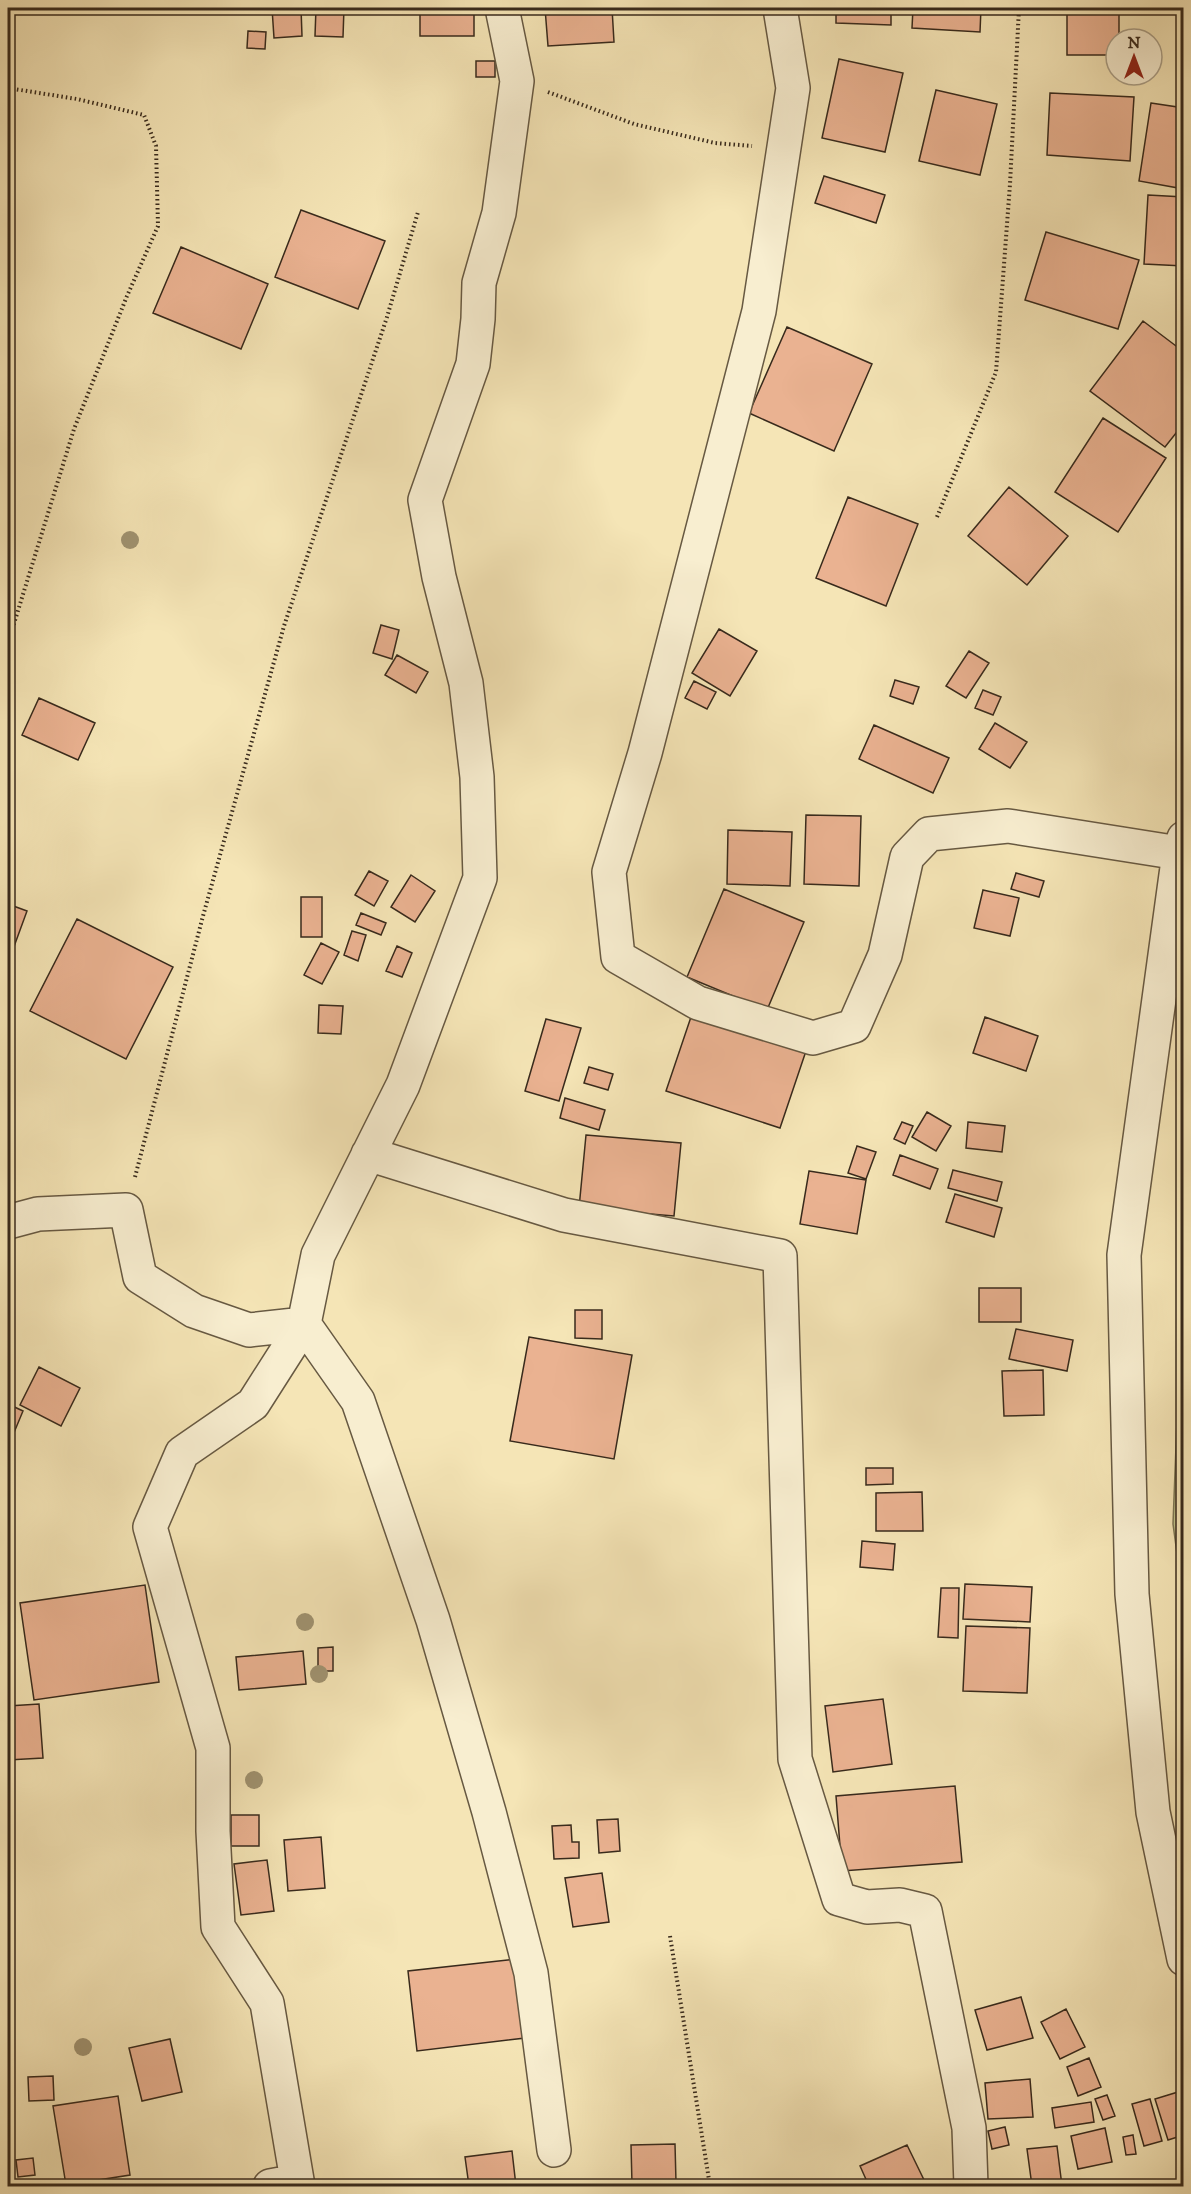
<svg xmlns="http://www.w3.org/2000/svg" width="1191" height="2194" viewBox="0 0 1191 2194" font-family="'IM FELL DW Pica',serif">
  <rect width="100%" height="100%" fill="#f5e5b6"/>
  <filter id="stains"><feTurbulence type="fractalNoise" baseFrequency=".00333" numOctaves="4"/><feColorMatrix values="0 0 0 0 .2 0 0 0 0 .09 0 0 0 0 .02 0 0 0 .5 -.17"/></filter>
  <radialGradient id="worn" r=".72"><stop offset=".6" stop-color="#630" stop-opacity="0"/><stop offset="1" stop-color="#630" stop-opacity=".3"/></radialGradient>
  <path fill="#c1c38a" stroke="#7c7653" stroke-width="1.5" d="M1183,1265v333l-10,-74z"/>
  <path fill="#eab291" stroke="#382a1c" stroke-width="1.5" d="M272,8h29l1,28 -28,2z
    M316,8h28l-1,29 -28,-1z
    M420,8h54v28h-54z
    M545,8h67l2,34 -66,4z
    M836,8h55v17l-55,-2z
    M913,8h68l-1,24 -68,-4z
    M1067,8h52v31h-3v16h-49z
    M248,31l18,1 -1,17 -18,-1z
    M839,59l64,14 -18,79 -63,-14z
    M476,61h19v16h-19z
    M936,90l61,14 -17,71 -61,-14z
    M1050,93l84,4 -4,64 -83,-6z
    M1151,103l33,5v81l-45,-8z
    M824,176l61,19 -9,28 -61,-20z
    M1148,195l36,2v69l-40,-2z
    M301,210l84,31 -27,68 -83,-32z
    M1046,232l93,28 -21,69 -93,-29z
    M181,247l87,37 -27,65 -88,-36z
    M1143,321l41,31v71l-19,24 -75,-56z
    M787,327l85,37 -38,87 -85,-38z
    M1103,418l63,40 -48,74 -63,-40z
    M1009,487l59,49 -41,49 -59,-49z
    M848,497l70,27 -32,82 -70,-28z
    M381,625l18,5 -7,29 -19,-6z
    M719,629l38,22 -27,45 -38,-23z
    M969,651l20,12 -23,35 -20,-12z
    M397,655l31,17 -12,21 -31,-18z
    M895,680l24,7 -6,17 -23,-8z
    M694,681l22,11 -9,17 -22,-11z
    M983,690l18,7 -8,18 -18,-7z
    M39,698l56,25 -17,37 -56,-25z
    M995,723l32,19 -17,26 -31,-19z
    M874,725l75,33 -16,35 -74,-34z
    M806,815l55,1 -2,70 -55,-2z
    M728,830l64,2 -2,54 -63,-2z
    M369,871l19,10 -14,25 -19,-11z
    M1016,873l28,8 -5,16 -28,-8z
    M411,875l24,16 -20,31 -24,-15z
    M724,889l80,33 -37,88 -80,-33z
    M983,890l36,8 -9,38 -36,-8z
    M301,897h21v40h-21z
    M8,904l19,7 -19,52z
    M361,913l25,10 -5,12 -25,-10z
    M77,919l96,48 -47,92 -96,-48z
    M352,931l14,4 -8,26 -14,-6z
    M321,943l18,9 -17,32 -18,-9z
    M397,946l15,7 -10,24 -16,-6z
    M319,1005l24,1 -2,28 -23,-1z
    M693,1011l114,37 -27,80 -114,-37z
    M985,1017l53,19 -12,35 -53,-18z
    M546,1019l35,9 -22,73 -34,-10z
    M589,1067l24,7 -5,16 -24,-7z
    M565,1098l40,12 -6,20 -39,-12z
    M927,1112l24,14 -15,25 -24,-14z
    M902,1122l11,4 -8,18 -11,-5z
    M968,1122l37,4 -3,26 -36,-4z
    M586,1135l95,8 -7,73 -95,-8z
    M857,1146l19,6 -10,27 -18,-6z
    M900,1155l38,14 -8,20 -37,-14z
    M953,1170l49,12 -5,19 -49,-13z
    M809,1171l57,9 -9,54 -57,-10z
    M955,1194l47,14 -8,29 -48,-15z
    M979,1288h42v34h-42z
    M575,1310h27v29l-27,-1z
    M1016,1329l57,11 -6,31 -58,-12z
    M529,1337l103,18 -18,104 -104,-18z
    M39,1367l41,21 -19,38 -41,-21z
    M1043,1370l1,45 -40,1 -2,-45z
    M8,1404l15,7 -15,36z
    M866,1468h27v16l-27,1z
    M922,1492l1,39h-47v-38z
    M862,1541l33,3 -2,26 -33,-3z
    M965,1584l67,3 -2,35 -67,-3z
    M145,1585l14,97 -125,18 -14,-97z
    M941,1588h18l-1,50 -20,-1z
    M966,1626l64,2 -3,65 -64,-2z
    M333,1647v24h-15v-23z
    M303,1651l3,33 -67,6 -3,-33z
    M883,1699l9,65 -59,8 -8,-66z
    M39,1704l4,54 -35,2v-54z
    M955,1786l7,76 -120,9 -6,-75z
    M231,1815h28v31h-28z
    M618,1819l2,32 -21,2 -2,-33z
    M571,1825l1,17h7v16l-25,1 -2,-33z
    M321,1837l4,51 -37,3 -4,-51z
    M267,1860l7,51 -33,4 -7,-51z
    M602,1873l7,49 -36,5 -8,-49z
    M516,1959l9,79 -108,13 -9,-80z
    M1021,1997l12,41 -46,12 -12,-40z
    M1066,2009l19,38 -25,12 -19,-37z
    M170,2039l12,53 -40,9 -13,-53z
    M1089,2058l12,29 -23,9 -11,-29z
    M53,2076l1,24 -25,1 -1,-24z
    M1030,2079l3,38 -45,2 -3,-36z
    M1178,2092l6,16v27l-16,5 -13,-41z
    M1107,2095l8,21 -12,4 -8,-21z
    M118,2096l12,79 -64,10 -13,-79z
    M1150,2099l12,42 -18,5 -12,-42z
    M1091,2102l3,20 -39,6 -3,-20z
    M1005,2127l4,18 -17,4 -4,-18z
    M1105,2128l7,34 -34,7 -7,-33z
    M1133,2135l3,19 -10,1 -3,-18z
    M675,2144l1,38 -44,2 -1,-39z
    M907,2145l20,41h-58l-9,-20z
    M1057,2146l5,40h-30l-5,-37z
    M512,2151l4,35h-47l-4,-29z
    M33,2158l2,17 -17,2 -2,-17z"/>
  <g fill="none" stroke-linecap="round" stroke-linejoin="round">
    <defs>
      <path id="minor" d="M502,8l15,73 -18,132 -20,70 -1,36 -5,45 -48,136 14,77 27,106 11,94 3,101 -77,207 -85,170 -14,69 54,77 75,219 56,192 42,161 23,177
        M780,8l13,80 -34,223 -114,442 -36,119 9,85 80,46 115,35 41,-12 31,-71 22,-98 22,-23 79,-8 171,27
        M1184,838l-5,15 -55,402 8,339 21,218 31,147
        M368,1154l196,61 216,41 15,503 44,140 28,8 33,-2 25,6 44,217 2,58
        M8,1222l30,-8 88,-4 14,67 54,34 55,19 55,-6
        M270,2186l27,-5
        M298,2186l-31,-183 -49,-76 -5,-96v-83l-63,-221 32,-74 71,-49 51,-80"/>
    </defs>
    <use href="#minor" stroke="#675942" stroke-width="36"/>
    <path stroke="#382a1c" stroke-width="4" stroke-dasharray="1.5 3" stroke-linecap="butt" d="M8,88l69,11 67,16 12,31 2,80 -31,70 -53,133 -66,214
      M548,92l86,32 81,19 37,3
      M937,517l59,-145 14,-188 9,-176
      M135,1177l68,-261 81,-290 103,-309 31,-105
      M670,1936l40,250"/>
    <use href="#minor" stroke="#f8eed0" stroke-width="33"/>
  </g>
  <g fill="#a09371">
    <circle cx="130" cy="540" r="9"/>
    <circle cx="305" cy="1622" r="9"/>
    <circle cx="319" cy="1674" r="9"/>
    <circle cx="254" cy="1780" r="9"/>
    <circle cx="83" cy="2047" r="9"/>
  </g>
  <rect width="1191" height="2194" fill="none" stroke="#f5e5b6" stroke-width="30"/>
  <rect x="9" y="9" width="1173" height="2176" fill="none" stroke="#382a1c" stroke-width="3"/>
  <rect x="15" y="15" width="1161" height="2164" fill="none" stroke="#382a1c" stroke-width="1.5"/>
  <g transform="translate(1134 57)"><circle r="28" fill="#f8eed0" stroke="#aba088" stroke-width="1.5"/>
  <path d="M0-4.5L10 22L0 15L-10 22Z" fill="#8f2418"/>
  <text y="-9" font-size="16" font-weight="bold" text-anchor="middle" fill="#382a1c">N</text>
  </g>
  <rect width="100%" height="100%" filter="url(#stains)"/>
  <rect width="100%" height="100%" fill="url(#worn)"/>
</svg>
